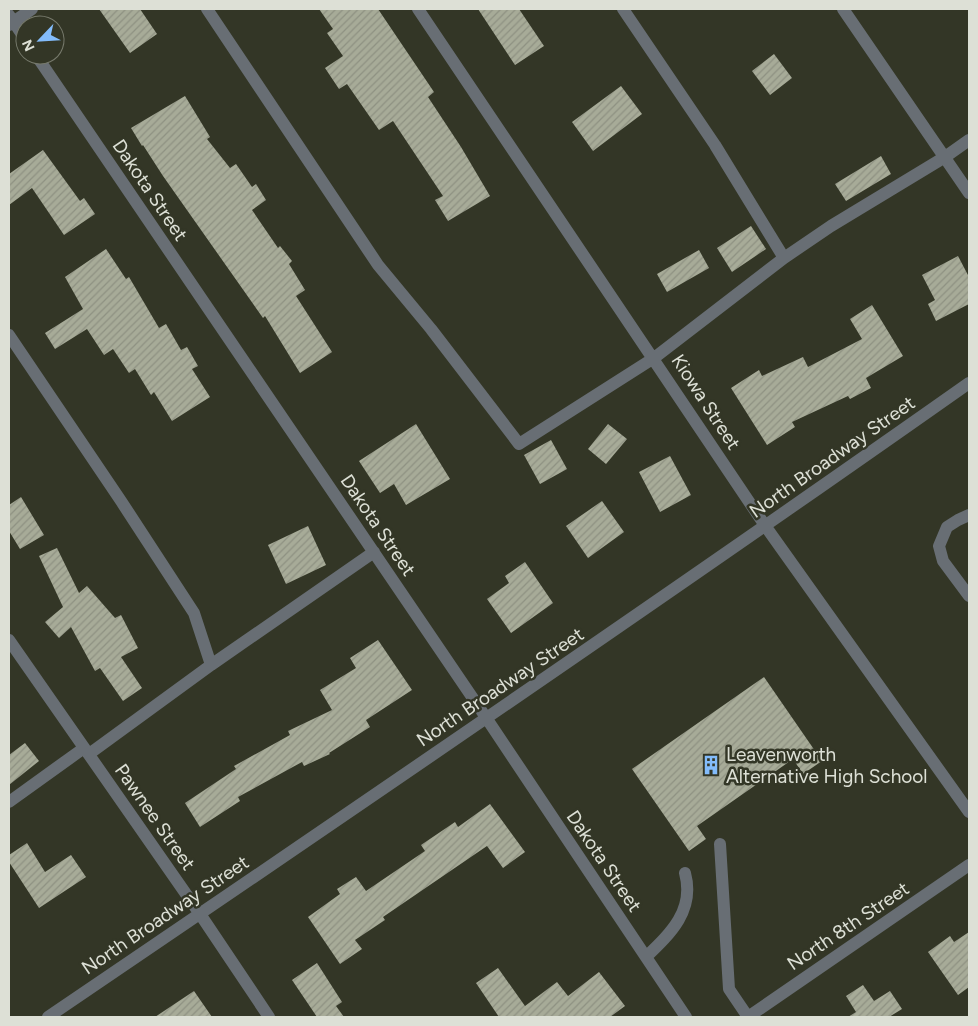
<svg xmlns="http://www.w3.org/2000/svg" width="978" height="1026" viewBox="0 0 978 1026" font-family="Figtree,sans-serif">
  <defs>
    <pattern id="building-hatch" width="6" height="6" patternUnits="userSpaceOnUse" patternTransform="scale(1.25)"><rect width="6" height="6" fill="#a7ab98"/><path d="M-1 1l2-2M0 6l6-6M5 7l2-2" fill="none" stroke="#8e9182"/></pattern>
  </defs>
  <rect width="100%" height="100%" fill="#333626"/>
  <path fill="url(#building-hatch)" d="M99,9h41l17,25 -27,19z
    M319,9h59l56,83 -6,5 33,50 29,49 -42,25 -13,-21 8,-4 -50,-75 -14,9 -32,-46 -8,5 -14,-21 18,-12 -16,-23 6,-4z
    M478,9h41l25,37 -29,19z
    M774,54l18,24 -22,17 -18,-24z
    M621,86l21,28 -49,37 -21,-29z
    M185,96l25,41 -3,2 23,29 6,-4 16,23 4,-3 10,16 -14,10 26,38 2,-2 12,15 -3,3 16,26 -9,6 36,56 -32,21 -35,-57 -2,2 -100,-142 -20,-31 -1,1 -11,-18z
    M43,150l37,51 4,-3 11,16 -31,21 -32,-47 -23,17v-31z
    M881,156l10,18 -45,27 -11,-17z
    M751,226l15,23 -34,23 -15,-24z
    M106,249l20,30 3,-2 30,51 7,-4 15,26 6,-3 11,19 -6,3 18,28 -38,24 -18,-29 -3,3 -16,-26 -6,4 -16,-24 -9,6 -17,-26 -32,20 -10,-16 38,-24 -18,-32z
    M699,250l10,18 -42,24 -10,-18z
    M958,256l11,21v27l-33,17 -8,-17 7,-4 -13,-25z
    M872,305l31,51 -37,22 5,10 -21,11 -2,-3 -56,26 3,5 -28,18 -36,-57 28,-18 3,6 41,-19 5,10 54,-28 -12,-20z
    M416,424l34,55 -44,26 -12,-21 -14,9 -21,-32z
    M608,424l19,15 -21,25 -18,-15z
    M551,440l16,29 -27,15 -16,-29z
    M670,456l21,39 -31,17 -21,-40z
    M21,497l23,38 -24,14 -11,-18v-26z
    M602,501l22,31 -36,26 -22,-32z
    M308,526l18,39 -40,19 -18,-39z
    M57,548l22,45 8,-7 28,32 6,-3 17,33 -17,9 21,31 -19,13 -23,-33 -5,3 -24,-44 -12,11 -14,-16 18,-15 -24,-51z
    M525,562l28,41 -42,30 -24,-34 22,-16 -4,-7z
    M378,640l34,50 -46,30 4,7 -41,26 1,1 -26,12 -2,-4 -64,35 2,4 -40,26 -15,-24 51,-34 -2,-3 56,-31 -2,-4 44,-21 -12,-20 36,-22 -6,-10z
    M764,677l58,84 -19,13 -10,-15 -96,67 9,13 -17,12 -57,-82z
    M25,743l14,18 -30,24v-30z
    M490,804l35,48 -22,16 -16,-22 -104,71 2,3 -30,20 7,9 -22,15 -32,-47 32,-23 -3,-5 19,-12 10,14 59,-40 -4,-6 34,-23 3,5z
    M27,843l18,29 26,-17 15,22 -47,31 -30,-46v-7z
    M969,932v55l-11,8 -30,-43 22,-16 4,6z
    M317,963l25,39 -6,4 8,11h-27l-25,-37z
    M498,968l27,38 32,-24 11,14 31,-24 26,34 -15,11h-111l-23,-34z
    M863,985l11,16 16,-10 12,18 -13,8h-41l8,-5 -10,-16z
    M194,991l18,26h-57z"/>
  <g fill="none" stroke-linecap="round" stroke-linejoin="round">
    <path stroke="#686e74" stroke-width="12" d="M207,9l171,256 53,64 88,115 135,-86 130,-100 47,-32 114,-69 24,-17
      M418,9l348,518 203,285
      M623,9l92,136 69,113
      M843,9l126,184
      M9,15l16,24
      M9,25l23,-16
      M36,55l451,664 199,298
      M9,335l112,166 73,112 17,52
      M969,515l-11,5 -11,7 -8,19 4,15 26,35
      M9,640l191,274 69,103
      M89,754l122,-89 163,-113
      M9,802l75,-54
      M720,844l9,145 19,28
      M646,957c25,-24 49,-47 39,-84
      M48,1017c308,-209 616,-419 921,-634
      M748,1017l221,-152"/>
  </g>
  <defs>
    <symbol id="building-bare" viewBox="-9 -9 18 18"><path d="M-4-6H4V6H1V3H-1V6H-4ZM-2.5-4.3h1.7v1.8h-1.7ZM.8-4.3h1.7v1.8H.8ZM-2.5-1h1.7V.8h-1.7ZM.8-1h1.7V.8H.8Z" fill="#83bcfb" stroke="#333626" stroke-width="2.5" paint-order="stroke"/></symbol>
  </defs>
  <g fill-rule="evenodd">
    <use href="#building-bare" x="697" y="751" width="28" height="28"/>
  </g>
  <g text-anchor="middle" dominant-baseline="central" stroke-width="5" stroke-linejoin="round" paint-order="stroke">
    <g font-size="19" fill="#dde0d6" stroke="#333626">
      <text transform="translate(150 190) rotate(56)">Dakota Street</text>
      <text transform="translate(706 402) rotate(57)">Kiowa Street</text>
      <text transform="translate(832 457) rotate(-35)">North Broadway Street</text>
      <text transform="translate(378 525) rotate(56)">Dakota Street</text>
      <text transform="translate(500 687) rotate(-34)">North Broadway Street</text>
      <text transform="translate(155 817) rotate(55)">Pawnee Street</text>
      <text transform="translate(604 861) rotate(56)">Dakota Street</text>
      <text transform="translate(165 915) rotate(-34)">North Broadway Street</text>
      <text transform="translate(848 926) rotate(-34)">North 8th Street</text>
    </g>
    <g font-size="19" fill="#dde0d6" stroke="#333626" text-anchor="start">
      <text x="726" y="754">Leavenworth<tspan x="726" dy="22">Alternative High School</tspan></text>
    </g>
  </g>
  <rect width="978" height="1026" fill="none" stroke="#dde0d6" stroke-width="20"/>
  <g transform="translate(40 40) rotate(245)"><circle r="24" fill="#333626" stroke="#777a6c"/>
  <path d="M0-4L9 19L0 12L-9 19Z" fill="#83bcfb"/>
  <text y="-8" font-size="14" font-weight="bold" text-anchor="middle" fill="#dde0d6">N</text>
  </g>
</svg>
